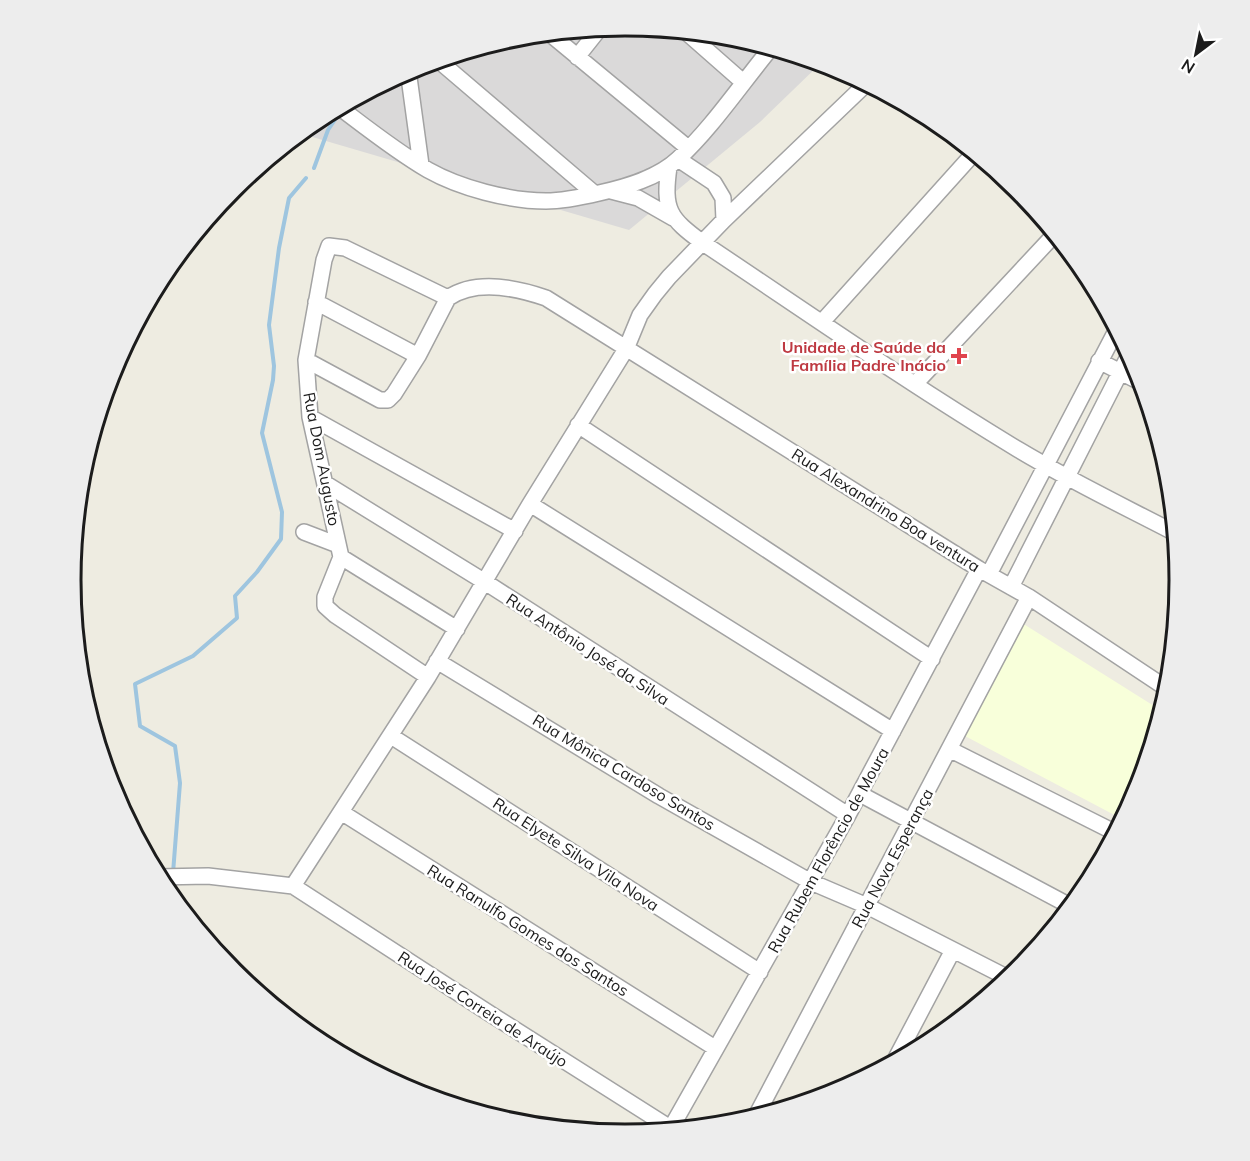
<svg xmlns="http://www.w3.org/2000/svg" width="1250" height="1161" viewBox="0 0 1250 1161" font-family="Mulish,sans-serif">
  <rect width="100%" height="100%" fill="#eeece1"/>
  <path fill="#dad9d9" d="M625,26l109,10 87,27 -61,59 -131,108 -320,-94 -8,-4 16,-13 96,-51 104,-32z"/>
  <path fill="#f8ffda" d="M1022,623l140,88 -10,35 -30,73 -157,-83z"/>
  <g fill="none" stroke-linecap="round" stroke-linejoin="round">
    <path stroke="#9ec5df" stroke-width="4" d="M314,168l14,-38 12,-18
      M173,873l7,-90 -5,-37 -35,-20 -5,-42 58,-28 44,-38 -2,-22 22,-24 24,-33 1,-27 -20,-79 11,-53 1,-14 -5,-41 10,-77 10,-50 17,-20
      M171,897l1,-17"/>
    <defs>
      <path id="minor" d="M685,31l58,51
        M549,33l139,115
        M577,57l23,-29
        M438,60l157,134
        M408,70l13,95
        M339,107c29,22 58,45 89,63 32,18 81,31 118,31 18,0 36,-4 53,-8 27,-6 59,-15 79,-34 33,-30 64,-76 93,-111
        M678,159l36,24 9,15 1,22
        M669,167c-6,43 0,51 34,76 105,70 208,142 316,207 50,30 104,56 156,83
        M611,191l27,7 35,20
        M316,302l102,54
        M822,322l152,-169
        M306,360l74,40h8l6,-6 24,-38 30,-58
        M1099,361l43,22
        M915,384l140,-150
        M310,417l205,114
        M578,425l354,234
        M326,484l159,98 363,233
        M530,504l363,227
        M304,532l34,13
        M341,557l116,72
        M989,574l128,-245
        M1011,587l119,-234
        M437,661l222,135 152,86 56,24 143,73
        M428,677l-93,-62 -10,-9v-9l16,-40 -31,-140 -4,-57 18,-100 5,-14 16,2 103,50c28,-19 69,-10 98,0l433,271 50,28 140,93
        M391,736l369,236
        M949,749l167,84
        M860,794l212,113
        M341,812l374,236
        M157,877l51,-1 85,10 199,129 183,116
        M293,886l135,-209 102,-173 96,-155 14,-34 15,-21 14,-17 55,-57 143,-137
        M893,1064l60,-114
        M755,1118l274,-521
        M671,1128l177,-313 131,-246"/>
    </defs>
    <use href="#minor" stroke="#a3a3a3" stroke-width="18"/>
    <use href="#minor" stroke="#fff" stroke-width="15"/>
  </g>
  <path fill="#e0444e" stroke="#fff" stroke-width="2" d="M956 347h6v6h6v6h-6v6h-6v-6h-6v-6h6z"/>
  <g text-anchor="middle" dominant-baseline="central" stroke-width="5" stroke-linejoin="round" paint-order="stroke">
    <g font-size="16" font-weight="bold" fill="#be3a42" stroke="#fff" text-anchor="end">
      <text x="946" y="347">Unidade de Saúde da<tspan x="946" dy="18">Família Padre Inácio</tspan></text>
    </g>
    <g font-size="16" fill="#1c1c1c" stroke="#fff">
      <text transform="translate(322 459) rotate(79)">Rua Dom Augusto</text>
      <text transform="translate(886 510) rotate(32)">Rua Alexandrino Boa ventura</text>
      <text transform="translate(588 649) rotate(33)">Rua Antônio José da Silva</text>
      <text transform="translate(624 772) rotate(31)">Rua Mônica Cardoso Santos</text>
      <text transform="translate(828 850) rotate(-61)">Rua Rubem Florêncio de Moura</text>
      <text transform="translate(576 854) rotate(33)">Rua Elyete Silva Vila Nova</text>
      <text transform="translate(892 858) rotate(-62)">Rua Nova Esperança</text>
      <text transform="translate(528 930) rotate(32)">Rua Ranulfo Gomes dos Santos</text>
      <text transform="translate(483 1009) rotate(33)">Rua José Correia de Araújo</text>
    </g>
  </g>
  <path d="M0 0H1250V1161H0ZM81 580a544 544 0 1 1 1088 0a544 544 0 1 1-1088 0Z" fill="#ededed" fill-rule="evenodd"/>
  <path fill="none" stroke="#1c1c1c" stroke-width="3" d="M81 580a544 544 0 1 1 1088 0a544 544 0 1 1-1088 0Z"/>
  <g transform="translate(1196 54) rotate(212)" stroke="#ffffff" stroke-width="4.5" paint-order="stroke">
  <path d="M0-4.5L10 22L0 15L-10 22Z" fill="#1c1c1c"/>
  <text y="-9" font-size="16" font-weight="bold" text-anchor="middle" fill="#1c1c1c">N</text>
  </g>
</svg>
